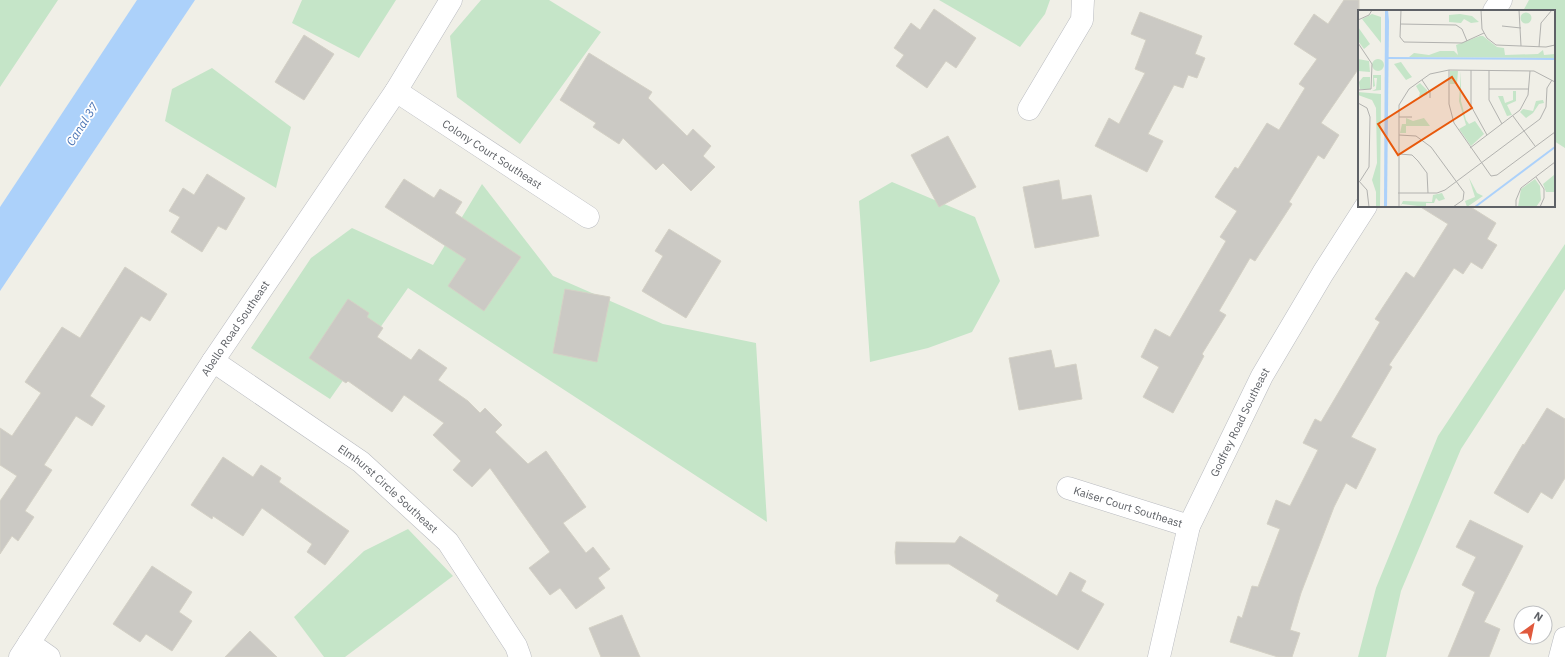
<svg xmlns="http://www.w3.org/2000/svg" width="1565" height="657" viewBox="0 0 1565 657" font-family="'IBM Plex Sans',sans-serif">
  <rect width="100%" height="100%" fill="#f0efe7"/>
  <path fill="#c5e5c8" d="M0,0h58l-58,87z
    M302,0h94l-37,58 -67,-35z
    M481,0h68l52,32 -81,112 -63,-47 -7,-61z
    M939,0h111l-5,14 -25,33z
    M1529,0h36v148l-11,-7v-130h-31z
    M212,68l79,59 -15,61 -111,-67 7,-32z
    M892,182l83,35 25,64 -28,51 -44,16 -58,14 -11,-161z
    M482,184l71,92 110,48 93,19 11,179 -359,-234 -78,111 -79,-51 60,-90 41,-30 81,37z
    M1565,244v45l-104,160 -60,142 -15,66h-28l18,-69 62,-152z
    M408,529l45,47 -108,81h-21l-30,-40 70,-66z"/>
  <path fill="#acd1fa" d="M137,0h58l-195,291v-84z"/>
  <path fill="#cbc9c4" stroke="#d4d1c6" d="M1344,0h15v68l-38,55 18,12 -15,24 -6,-4 -29,47 3,2 -37,57 -5,-3 -31,53 7,4 -24,39 2,2 -31,57 -30,-16 16,-30 -18,-10 14,-28 15,8 56,-96 -6,-4 17,-26 -22,-14 20,-30 3,2 29,-46 12,7 26,-42 -6,-4 18,-25 -23,-15 20,-30 14,10z
    M934,9l42,29 -20,30 -10,-7 -19,27 -31,-22 8,-11 -10,-7 17,-25 9,7z
    M1140,12l62,24 -7,18 10,4 -8,20 -9,-3 -5,13 -9,-3 -26,49 15,7 -16,31 -52,-26 14,-28 10,6 26,-51 -10,-4 11,-29 -15,-6z
    M304,35l30,19 -30,46 -29,-18z
    M589,53l63,39 -4,6 39,38 6,-7 18,17 -8,10 12,11 -24,24 -28,-28 -7,7 -33,-32 -4,6 -26,-17 3,-4 -36,-23z
    M948,136l28,51 -37,20 -28,-52z
    M207,174l38,24 -19,32 -8,-4 -16,26 -31,-20 9,-15 -11,-6 14,-23 11,7z
    M404,179l30,19 6,-9 22,13 -7,11 66,44 -37,54 -36,-25 18,-27 -81,-52z
    M1059,180l3,20 29,-5 8,41 -64,12 -12,-61z
    M1419,206h50l27,17 -9,16 10,6 -15,24 -11,-7 -8,12 -9,-6 -65,97 3,2 -41,70 25,12 -20,40 -10,-6 -12,24 -33,86 -11,37 10,3 -8,24h-14l-48,-15 8,-26 4,2 10,-32 6,1 22,-58 -13,-5 9,-24 14,6 28,-56 -15,-7 12,-24 6,3 59,-100 -5,-3 31,-47 8,6 34,-54z
    M669,229l52,32 -35,57 -44,-27 21,-35 -8,-5z
    M125,267l42,27 -17,27 -9,-5 -51,80 15,10 -13,20 -16,-10 -32,49 8,5 -27,41 9,6 -16,24 -6,-5 -12,18v-53l17,-25 -17,-11v-37l12,8 29,-43 -16,-11 37,-55 18,11z
    M565,289l45,8 -13,65 -44,-9z
    M348,299l21,14 -2,4 16,11 -6,9 34,23 8,-11 28,19 -9,12 30,21 12,12 5,-5 17,17 -7,7 33,32 18,-13 40,56 -23,16 23,30 7,-6 17,22 -12,9 7,10 -29,21 -16,-21 -10,7 -21,-27 21,-16 -60,-84 -18,19 -19,-17 8,-9 -28,-26 11,-12 -40,-28 -12,17 -44,-31 -2,2 -37,-25z
    M1051,350l4,18 21,-4 6,35 -63,11 -10,-52z
    M1547,408l18,11v59l-13,21 -11,-7 -13,21 -34,-20 29,-49 1,1z
    M223,457l30,20 8,-12 20,13 -2,4 70,49 -24,34 -18,-13 5,-8 -50,-36 -19,28 -30,-20 -1,3 -21,-14z
    M1470,520l53,26 -39,76 16,7 -11,28h-41l27,-65 -13,-7 14,-28 -20,-10z
    M960,536l97,60 13,-24 16,9 -5,10 23,13 -26,46 -82,-49 3,-6 -50,-31h-53l-1,-12 1,-10 59,1z
    M152,566l40,26 -13,20 13,9 -20,30 -26,-17 -6,8 -27,-18z
    M622,615l18,42h-39l-12,-29z
    M250,631l27,26h-52z"/>
  <g fill="none" stroke-linecap="round" stroke-linejoin="round">
    <defs>
      <g id="street">
        <path d="M1494,11l7,-11"/>
        <path id="s1" d="M396,91l192,126"/>
        <path d="M1029,109l53,-89 1,-20"/>
        <path id="s2" d="M213,361l148,101 87,80 68,104 4,11"/>
        <path id="s3" d="M1068,488l121,38"/>
        <path d="M29,643l20,14"/>
        <path id="s4" d="M20,657l193,-296 183,-270 55,-91"/>
        <path id="s5" d="M1159,657l30,-131 73,-150 61,-103 43,-67"/>
        <path d="M1560,657l5,-19"/>
      </g>
    </defs>
    <use href="#street" stroke="#b9bbc0" stroke-width="23"/>
    <use href="#street" stroke="#fff" stroke-width="22"/>
  </g>
  <g text-anchor="middle" dominant-baseline="central" stroke-width="3.5" stroke-linejoin="round" paint-order="stroke">
    <g font-size="11" fill="#5e6166" stroke="#fff">
      <text stroke="none"><textPath href="#s1" startOffset="115">Colony Court Southeast</textPath></text>
      <text stroke="none"><textPath href="#s4" startOffset="393">Abello Road Southeast</textPath></text>
      <text stroke="none"><textPath href="#s5" startOffset="250">Godfrey Road Southeast</textPath></text>
      <text stroke="none"><textPath href="#s2" startOffset="217">Elmhurst Circle Southeast</textPath></text>
      <text stroke="none"><textPath href="#s3" startOffset="63">Kaiser Court Southeast</textPath></text>
    </g>
    <g font-size="12" font-style="italic" fill="#4c75b5" stroke="#fff">
      <text transform="translate(82 124) rotate(-57)">Canal 37</text>
    </g>
  </g>
  <g transform="translate(1358 10)">
    <rect width="197" height="197" fill="#f0efe7"/>
    <path d="M162.5 8a5.5 5.5 0 1 1 11 0a5.5 5.5 0 1 1-11 0ZM14,4l9,3v26l-19,-24zM102,4l12,2 7,6 -8,1 -7,-4 -3,4 -12,-1v-7zM0,17l12,17 -6,5 -6,-8zM122,26h3l14,11 7,1 1,7 33,-1 5,-4 1,5 11,-1v4l-146,-1 5,-4 15,2 11,-4h14l4,4 -2,-10zM0,49l11,2 1,11 -12,-1zM14 55a6 6 0 1 1 12 0a6 6 0 1 1-12 0ZM43,52l7,10 4,5 -6,3 -12,-16zM92,61h8l-1,13h-7zM103,61v30l5,19 3,4 6,-3 9,13 -13,12 -12,-17 7,-4 -7,-24zM15,65h8v15l-9,1 4,-2 1,-11h-3l1,8 -2,1zM5,67h7v12h-10l-1,-7zM62,73l7,7v5l-8,1 1,-3 -4,-7zM155,81h3v10l-9,4 5,10 -5,1 -9,-20h5l2,7 8,-3zM0,82l23,2 -1,113h-4v-15l-4,-12 5,-17 -1,-55 -4,-8 -14,-5zM178,91l7,-1 1,3 -5,1 -6,9 -7,5 -6,-6 3,-3 10,2zM48,108l7,3 11,-3 6,8h-24v7h-6l2,-9h4zM196,165l1,17h-9l-3,-8zM111,168l8,15 6,3 -16,11 -2,-6 10,-4zM177,169l5,7 1,14 -5,7h-18l3,-18zM84,183l3,6 -6,2 -3,-3 -2,5h-8v4l-24,-3 -2,3 3,-6 29,1 1,-7z" fill="#c5e5c8"/>
    <path d="M27,0h3l1,11 -2,186h-3z" fill="#acd1fa"/>
    <path fill="none" stroke="#acd1fa" stroke-width="2" d="M28,48l169,1M117,197l80,-60"/>
    <path fill="none" stroke="#b2b2af" stroke-width="1" d="M43,0l-1,27 4,5 58,1 22,-10M123,0l1,19 5,9 9,7 50,2 9,-2M161,0l2,36M0,10l11,-5 3,-5M42,14l56,1 6,4 5,12M144,16l19,2M0,33l14,21 -1,25 -13,1M181,37l2,-24 11,-13M91,60v34l5,19 37,53 6,-1 58,-43M113,60v36l16,29M131,60v30l13,24M64,70l8,12v6M131,79h39M0,93l9,5 3,9 -1,50 -9,14M155,106l22,30M41,107h13M41,125l17,1 15,11 33,45 -1,8 -10,7M112,138l50,-38 8,-15 2,-24M41,144l13,1 6,6 9,12 1,20M178,167l8,12v9l-4,9M0,170l9,10 2,17M40,183h39l8,-3 95,-71 6,-12 1,-19 5,-8M41,197v-102l10,-16 21,-15 19,-4 85,1 21,11M158,197v-7l5,-12 34,-26"/>
    <path fill="#e8590c" fill-opacity="0.15" stroke="#e8590c" stroke-width="2" d="M94,67l20,31 -74,47 -20,-31z"/>
    <rect width="197" height="197" fill="none" stroke="#5e6166" stroke-width="2"/>
  </g>
  <g transform="translate(1533 625) rotate(33)"><circle r="19" fill="#ffffff" stroke="#bfc0c2"/>
  <path d="M0-3L7 15L0 10L-7 15Z" fill="#e0593d"/>
  <text y="-6" font-size="11" font-weight="bold" text-anchor="middle" fill="#5e6166">N</text>
  </g>
</svg>
